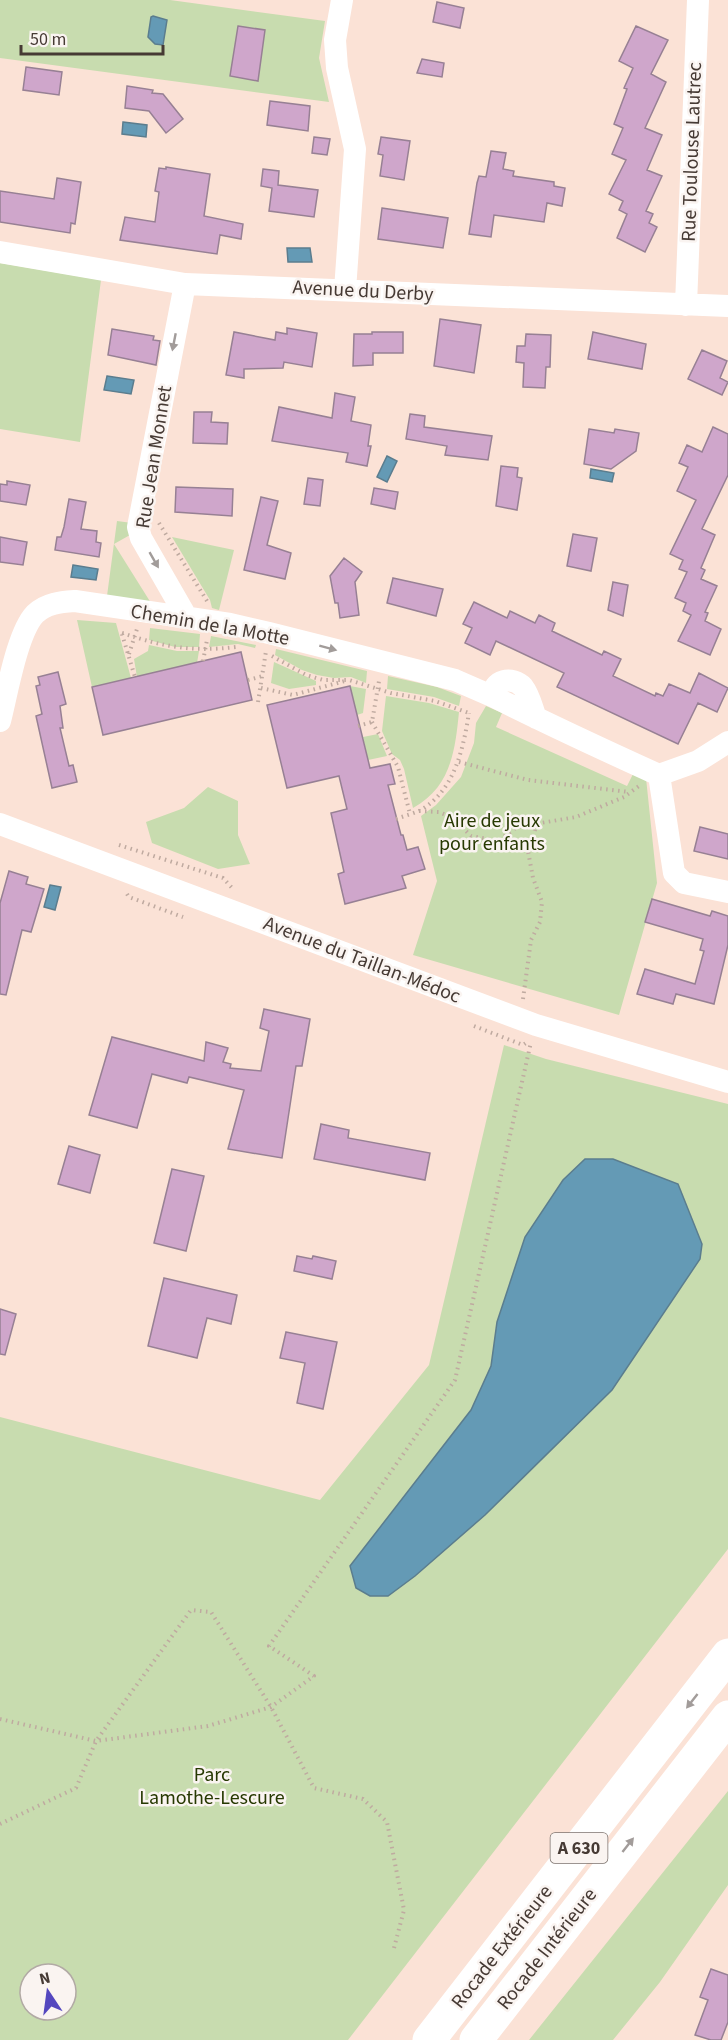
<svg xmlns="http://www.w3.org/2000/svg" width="728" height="2040" viewBox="0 0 728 2040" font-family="'Source Sans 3',sans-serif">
  <rect width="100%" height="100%" fill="#fbe2d6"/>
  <path fill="#c8dcaf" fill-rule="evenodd" d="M0,0h170l155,21 -6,37 10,44 -329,-44z
    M0,263l101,17 -21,162 -80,-13z
    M117,521l15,2 -2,12 -16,9 37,59 -44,-7z
    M172,537l62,13 -15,60 -7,-2 -2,-8z
    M77,620l39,3 15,55 -39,9z
    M150,628l50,6 -1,13h-24l-26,-7z
    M211,636l45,9 -1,3 -17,-4 -29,3z
    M149,645l28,6h22l-2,12 -60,14 -3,-18 14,-8z
    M276,649l91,22 -1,12 -15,-6 -17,1 -17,-3 -15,-5 -27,-15z
    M274,662l42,19v4l-27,4 -18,-6z
    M388,676l49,11 24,9 -2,10 -25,-9 -47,-8z
    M350,686l16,3 -3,24 -6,2z
    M386,696l43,7 30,9c-4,39 -8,75 -46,96l-9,-39 -4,-9 -8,-6 -10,-23z
    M486,706l16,7 -6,14 131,59 7,-14 12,6 11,105 -38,132 -206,-60 24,-74 -16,-65 15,-11 25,-28 13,-34 2,-20z
    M378,734l9,22 -19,4 -5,-23z
    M208,787l30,14v34l12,29 -32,5 -66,-26 -6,-21 38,-14z
    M504,1045l42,14 182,45v445l-380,491h-348v-623l320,83 109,-135zM30,1974h36v36h-36z
    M728,1791v94l-68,97 -47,58h-84z"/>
  <path fill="#649ab5" stroke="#5b7d8e" stroke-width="1.5" d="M153,16l14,4 -4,25 -8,-1 -7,-7 3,-20z
    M123,122l24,3 -1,12 -24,-3z
    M287,248h23l2,14h-24z
    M107,376l27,4 -3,14 -27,-4z
    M387,456l10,5 -10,21 -10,-5z
    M591,469l23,4 -2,9 -22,-4z
    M73,565l25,4 -2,11 -25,-3z
    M50,885l11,2 -6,23 -11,-3z
    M585,1159h28l65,25 24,60 -2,15 -88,131 -127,125 -70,61 -27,20h-18l-14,-8 -6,-22 121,-156 20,-44 6,-44 28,-85 38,-57z"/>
  <path fill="#cfa6cb" stroke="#978094" stroke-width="1.5" d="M437,2l27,6 -4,20 -27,-6z
    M238,26l27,4 -7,51 -28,-5z
    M636,26l32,14 -17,34 15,8 -21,46 17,7 -15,35 15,6 -16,35 7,3 -4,9 8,4 -12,25 -28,-14 10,-24 -8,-4 4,-9 -14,-7 17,-34 -14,-6 11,-26 -9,-4 13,-35 -3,-1 9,-20 -14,-7z
    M422,59l22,4 -2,14 -25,-4z
    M26,67l36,5 -3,23 -36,-5z
    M127,86l26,4 -1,3 11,1 20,25 -17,14 -17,-22 -24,-3z
    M270,101l40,5 -2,25 -41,-6z
    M314,137l16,2 -3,16 -15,-2z
    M381,137l29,4 -6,39 -24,-4 3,-21 -5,-1z
    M491,151l15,2 -3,16 11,2 -1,5 41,6v4l11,2 -3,18 -15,-3 -3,19 -50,-7 -3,22 -22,-3 8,-51 2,-7 7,1z
    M166,167l44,7 -6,42 39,8 -2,15 -21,-4 -3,19 -97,-14 5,-23 30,5 4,-30 -4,-1 4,-23 7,1z
    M263,169l16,2 -1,14 40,5 -4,27 -45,-6 3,-23 -11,-2z
    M57,178l24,4 -6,42 -4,-1 -1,10 -70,-11v-31l54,8z
    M382,208l66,10 -5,30 -65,-9z
    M440,319l41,6 -7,48 -40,-7z
    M287,328l30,5 -5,34 -28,-5 -1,6 -39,1v9l-18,-3 8,-43 41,8 1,-8 11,2z
    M112,329l42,7 -1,4 7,1 -4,24 -48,-10z
    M372,332h31v21h-30v12l-20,1 1,-32h18z
    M593,332l53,12 -4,25 -54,-10z
    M526,334l25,1 -1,32h-4l-1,21 -22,-1 1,-24 -8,-1 1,-16h8z
    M702,350l25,11 -7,17 8,4 -6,13 -34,-16z
    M335,393l20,4 -4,24 20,4 -3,21h3l-4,20 -21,-4 2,-9 -76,-12 7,-34 53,11z
    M194,412h18l-1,10 17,1 -1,21 -34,-1z
    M410,414l15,2 -1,11 68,9 -4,24 -43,-5 2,-9 -41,-7z
    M713,427l15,7v41l-26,54 13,6 -14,33 4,2 -4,9 16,7 -12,26 3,1 -3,8 16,8 -11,26 -32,-14 13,-26 -8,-4 3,-8 -11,-5 12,-26 -8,-3 4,-9 -13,-6 26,-54 -19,-9 11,-24 -9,-4 8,-18 15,7z
    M589,429l25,4 1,-4 24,4 -3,18 -25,18 -27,-5z
    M501,466l17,2 -1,9 5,1 -5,32 -21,-4z
    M308,478l15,2 -3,26 -16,-2z
    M7,481l23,4 -4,20 -26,-4v-17l7,1z
    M176,487l57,2 -1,27 -57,-4z
    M374,488l24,4 -3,17 -24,-5z
    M261,497l17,4 -11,44 24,8 -6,26 -41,-9z
    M69,499l17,3 -5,27 16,2 -1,11 5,1 -2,14 -44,-7 2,-13h4l3,-10z
    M573,534l24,4 -6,33 -24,-5z
    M0,537l27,5 -4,23 -23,-3z
    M344,558l18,14 -7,10 4,33 -19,3 -2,-15h-3l-5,-27z
    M393,578l50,11 -7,27 -49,-13z
    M613,582l15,3 -5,31 -15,-6z
    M474,602l33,16 3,-7 25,12 4,-8 16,8 -3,8 50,24 2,-4 17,8 -8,17 42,20 1,-3 7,3 6,-12 21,9 9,-20 29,15 -11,24 -19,-9 -20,41 -121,-57 7,-14 -68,-32 -6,14 -25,-12 7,-15 -9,-4z
    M241,652l11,48 -149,35 -11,-48z
    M58,672l8,32 -6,2 3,22h-3l9,38 4,-1 4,17 -25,6 -16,-72 6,-2 -6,-28 4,-1 -2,-8z
    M350,686l20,82 20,-4 5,20 -7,1 13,50h2l4,15 11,-3 7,22 -23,7 4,12 -61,16 -7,-30 6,-2 -13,-59 16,-4 -8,-33 -52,12 -20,-83z
    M700,827l28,7v25l-34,-8z
    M9,871l19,6 -2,7 18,5 -13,43 -9,-2 -16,65 -6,-1v-91z
    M652,899l58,17 2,-5 16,5v29l-14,59 -38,-10 -3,10 -36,-10 8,-25 50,15 9,-33 -4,-1 3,-11 -58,-17z
    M264,1009l46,10 -8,47h-6l-14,92 -54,-9 16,-59 -55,-13 -2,6 -35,-9 -15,54 -48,-13 23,-78 92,24 2,-19 22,6 -5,14 8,2 -1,4 31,3 8,-40 -9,-3z
    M321,1124l28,6 -1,8 82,15 -5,27 -111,-21z
    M69,1146l31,9 -10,38 -32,-9z
    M172,1169l32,7 -18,75 -32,-8z
    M297,1256l15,3 1,-3 23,5 -4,18 -38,-8z
    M164,1278l73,17 -6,29 -24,-6 -10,40 -49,-12z
    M0,1309l16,5 -11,41 -5,-1z
    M286,1332l51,10 -14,67 -26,-6 8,-40 -25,-5z
    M711,1969l17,6v47l-7,18h-10l-16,-5 13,-35 -8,-3z"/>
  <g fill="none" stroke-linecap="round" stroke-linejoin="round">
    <path stroke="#bfaaa0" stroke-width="4" stroke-dasharray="1.5 4.5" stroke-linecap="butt" d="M159,523l48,78
      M122,633c42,14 70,19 114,14
      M122,634l13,43
      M129,654l8,-25
      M272,656l34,19 17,5h26l42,13 44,8 34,12
      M203,661l4,-21
      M248,680l15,-4
      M261,688l32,7 52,-14
      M258,702l8,-51
      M372,722l26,45 12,47
      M358,726l14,-4 7,-41
      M459,762l69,18 101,12
      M419,811l20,1 14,6 18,18 27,5 19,-14 59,-10 48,-20 15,-11
      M396,819c8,-3 16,-5 23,-8 36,-20 44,-62 50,-98
      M119,845l104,33 11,12
      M127,894l2,3 54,20
      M523,999l8,-59 9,-18 2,-20 -9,-24 -5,-27 9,-27
      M474,1026l49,19 3,-2
      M0,1719l96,22 112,-15 63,-19 43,-31 -45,-30 186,-266 76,-338
      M0,1824l76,-36 20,-47 95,-131 20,2 60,95 43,81 49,11 24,23 17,88 -10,38"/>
    <path stroke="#fff" stroke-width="22" d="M342,0l-7,40 2,28 18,81 -10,141
      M0,252l185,32 543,22
      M185,284l-47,243 3,11 46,80
      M686,305l12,-305
      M536,718c-4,-10 -6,-22 -13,-31 -10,-11 -32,-8 -29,10 54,27 110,53 165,78l39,-14 30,-19
      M0,721c7,-27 17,-88 35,-107 11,-11 26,-12 40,-13l155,23 39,9 186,47 39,17
      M659,775l15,98 10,10 44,9
      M0,824l536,201 192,57"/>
    <path stroke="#fff" stroke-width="33" d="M429,2040l299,-385
      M476,2040l252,-323"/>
  </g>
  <defs><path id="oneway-solid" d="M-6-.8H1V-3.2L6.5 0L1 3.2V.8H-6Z" transform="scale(1.5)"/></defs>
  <g fill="#a29c9a">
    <use href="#oneway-solid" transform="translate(174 342) rotate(101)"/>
    <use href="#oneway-solid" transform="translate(154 560) rotate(60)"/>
    <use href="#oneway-solid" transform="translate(328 648) rotate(15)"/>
    <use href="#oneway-solid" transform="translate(692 1701) rotate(128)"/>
    <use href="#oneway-solid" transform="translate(628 1845) rotate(-52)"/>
  </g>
  <g text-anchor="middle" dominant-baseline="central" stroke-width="5" stroke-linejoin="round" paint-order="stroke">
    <rect fill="#faf4f1" stroke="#7c726d" stroke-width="1.5" x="550.5" y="1833" width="57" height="30" rx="4.5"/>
    <g font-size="18" font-weight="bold" fill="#463a34">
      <text x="579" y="1848">A 630</text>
    </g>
    <g font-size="20" fill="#463a34" stroke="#faf4f1">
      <text transform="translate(692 152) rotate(-88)">Rue Toulouse Lautrec</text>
      <text transform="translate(363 291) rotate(3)">Avenue du Derby</text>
      <text transform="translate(154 457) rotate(-81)">Rue Jean Monnet</text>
      <text transform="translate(210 625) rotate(10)">Chemin de la Motte</text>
      <text transform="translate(362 960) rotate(21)">Avenue du Taillan-Médoc</text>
      <text transform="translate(502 1947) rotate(-52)">Rocade Extérieure</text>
      <text transform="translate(547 1949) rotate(-52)">Rocade Intérieure</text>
    </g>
    <g font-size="20" fill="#273902" stroke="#faf4f1">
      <text x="492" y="821">Aire de jeux<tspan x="492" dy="23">pour enfants</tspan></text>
      <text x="212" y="1775">Parc<tspan x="212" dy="23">Lamothe-Lescure</tspan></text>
    </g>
  </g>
  <g transform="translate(48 1992) rotate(347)"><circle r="28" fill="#faf4f1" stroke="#b2aaa5" stroke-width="1.5"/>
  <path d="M0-4.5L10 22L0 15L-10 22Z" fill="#5447bf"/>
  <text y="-9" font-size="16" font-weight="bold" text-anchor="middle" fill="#463a34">N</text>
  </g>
  <path d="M21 45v9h142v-9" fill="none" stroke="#463a34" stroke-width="3"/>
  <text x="30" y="45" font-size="18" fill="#463a34" stroke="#faf4f1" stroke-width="4.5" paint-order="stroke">50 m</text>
</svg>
